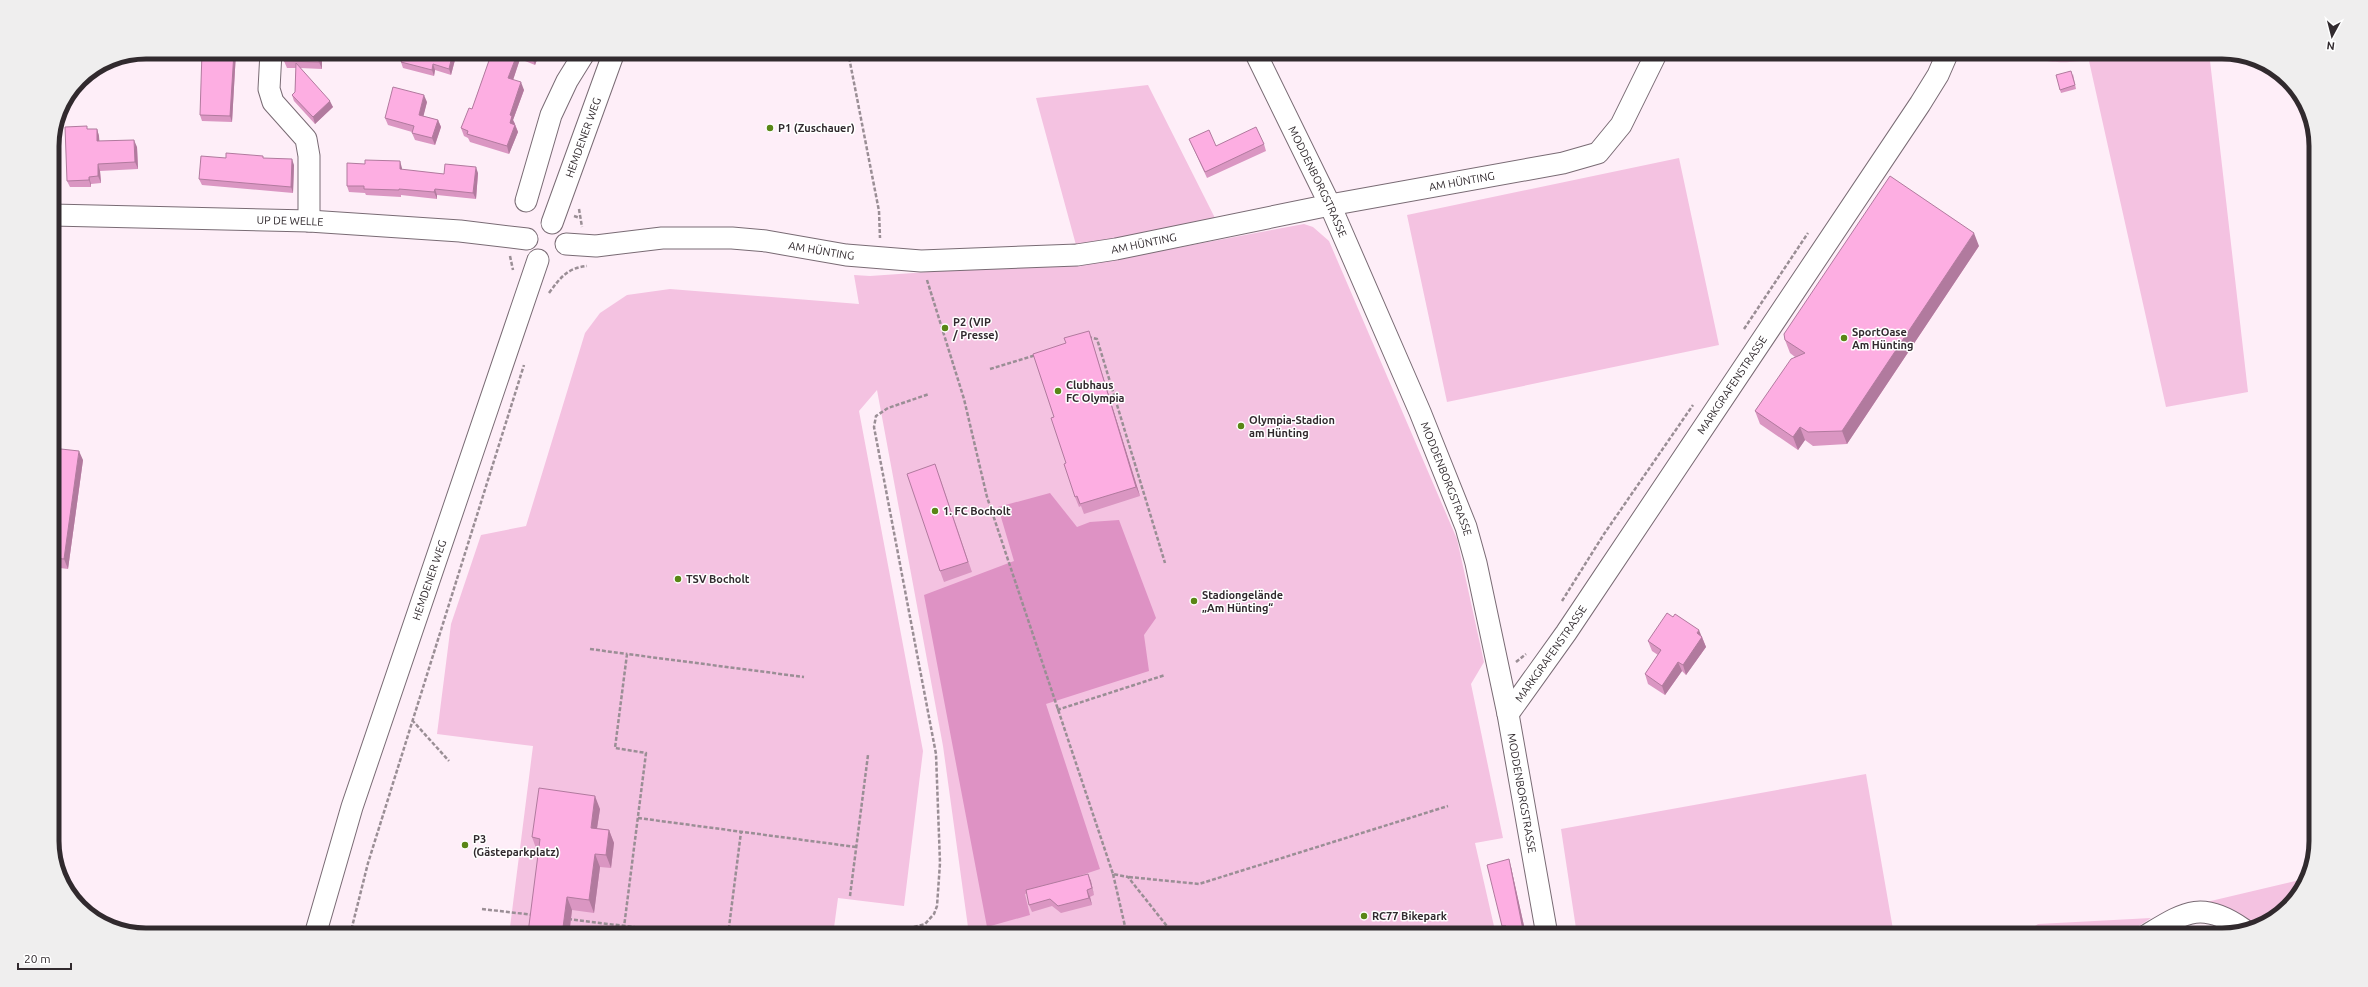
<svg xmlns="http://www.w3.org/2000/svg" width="2368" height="987" viewBox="0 0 2368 987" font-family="Ubuntu,sans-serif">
  <rect width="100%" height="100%" fill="#feeef8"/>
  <path fill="#f4c2e1" d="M2022,52h187l39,340 -82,15 -77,-346c-31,1 -37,5 -67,-9z
    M1148,85l68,135 -140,25 -40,-147z
    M1679,158l40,187 -272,57 -40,-187z
    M1304,224l9,3 16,14 128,298 27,123 -13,22 32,154 -28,5 21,92h-553l25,-8 -25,-181 -66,-356 -18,21 64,340 -19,155 -66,-8 -5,37h-324l24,-189 -96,-12 14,-110 30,-89 45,-9 59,-193 15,-20 27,-18 43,-6 189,15 -5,-29 16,1 247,-17z
    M1866,774l28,161h-317l-16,-106z
    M2308,878l-34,41 -23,7 -53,-22z
    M2151,918l-26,17h-104l17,-11z"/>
  <path fill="#de92c4" d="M1050,493l27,34 13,-5 29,-2 37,98 -12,17 5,36 -103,33 54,165 -75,25 5,21 -43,12 -63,-332 90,-34 -16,-54z"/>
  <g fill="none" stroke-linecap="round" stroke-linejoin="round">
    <defs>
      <g id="minor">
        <path d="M271,52l-2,37 4,13 33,37 3,17v65"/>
        <path id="s1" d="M1255,52l75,153 90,207 46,115 10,36 32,151 39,221"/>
        <path d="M526,201l25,-86 16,-34 18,-29"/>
        <path id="s2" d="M52,215l257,6 151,10 67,8"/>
        <path id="s3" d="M552,223l62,-171"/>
        <path id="s4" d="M566,244l30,2 66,-8h70l34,3 80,14 75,6 156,-6 39,-6 214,-44 233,-42 35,-10 23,-28 36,-73"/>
        <path id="s5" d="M1508,714l58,-81 354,-529 18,-29 10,-23"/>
        <path id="s6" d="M315,935l37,-128 186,-547"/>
        <path d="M2147,935c38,-23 55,-35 96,-6"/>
      </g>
    </defs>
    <use href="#minor" stroke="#796b74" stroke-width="23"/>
    <path stroke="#9a8e95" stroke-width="2.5" stroke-dasharray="4 2" stroke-linecap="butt" d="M848,52l31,159 1,27
      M52,158l6,39
      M579,209l3,18
      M574,216l6,2
      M510,256l3,14
      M927,280l37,119 23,98 126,377 15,3 46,58
      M549,293c11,-15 18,-25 38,-27
      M1744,329l64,-96
      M1088,337l9,2 68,224
      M990,369l46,-14
      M1562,601l42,-67 89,-129
      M590,649l37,5
      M1516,662l10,-8
      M1057,710l108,-35
      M412,720l37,41
      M638,818l218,29
      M1113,874l14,61
      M1129,877l70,7 249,-78
      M850,896l18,-141
      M482,909l52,6
      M568,919l130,16
      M350,935l18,-72 156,-498
      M623,935l23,-182 -31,-5 12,-94 177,23
      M728,935l13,-103
      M885,935l40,-11 9,-10 3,-8 3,-43 -4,-109 -62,-327 2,-11 12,-8 41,-14"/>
    <use href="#minor" stroke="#fff" stroke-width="21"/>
  </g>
  <path fill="#da96c2" d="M236,52l-4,70 -30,-1 -2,-6z
    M322,52v17l-22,-1 33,39 -18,17 -21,-23 -2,-6 3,-3 1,-24h-9l-3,-7z
    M404,52h51l1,4 -5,19 -16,-5 -1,6 -31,-8 -2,-6z
    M492,52h48l-5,13 -15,-6 -7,21 11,10 -11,30 2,4 3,8 -9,22 -39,-12 -2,-4 -4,-2 -3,-8 11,-19z
    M2073,74l3,15 -15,4 -1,-3z
    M427,102l-4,14 15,4 3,7 -6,18 -20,-5 -3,-7v-1l-24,-7 -3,-7z
    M88,129h9l2,7v5l38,6 1,22 -38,2 1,12 -10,1v3h-21l-3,-6z
    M1189,139l27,7 48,-2 2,7 -59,27z
    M264,158l30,7 -1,28 -91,-8 -3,-6z
    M402,168v2l42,4 34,-1 -2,26 -39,-4v4l-36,-4v2l-35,-2 -1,-2 -16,-1 -2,-6z
    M1979,246l-132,198 -34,2 -8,-6 -7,10 -38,-26 -5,-13 40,-54 -5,-4 -5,-13z
    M1092,341l48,155 -56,18 -3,-8 -2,1 -4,-10 -21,-80z
    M52,448l31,12 -15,109 -16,-2z
    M939,475l33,97 -28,10 -4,-11z
    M1701,636l1,1 4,10 -20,28 -4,-4 -17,24 -17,-11 -3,-10 13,-19 -6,-4 -4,-10z
    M600,809l-3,19 12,2 5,13 -3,25 -11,-1 -6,46 -22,-3 -3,25h-41v-2l11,-82h-2l-5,-14z
    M1511,867l15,68h-19v-2h-2l-3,-7z
    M1088,874l6,21 -4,2 2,8 -31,8 -9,-7 -20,6 -3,-7z"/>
  <path fill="#b17a9e" d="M234,52h2l-4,70 -2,-6z
    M320,52h2v17l-3,-7z
    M453,52h2l1,4 -5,19 -2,-6z
    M518,52l2,7 -9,27 -3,-8z
    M534,52h6l-5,13 -3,-7z
    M433,64l2,6 -1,6 -2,-6z
    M521,82l3,8 -11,30 2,4 -3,6 -2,-7v-8z
    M424,95l3,7 -5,20 -3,-7z
    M330,101l3,6 -18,17 -2,-7z
    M438,120l3,7 -6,18 -3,-7z
    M515,125l3,7 -9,22 -2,-8z
    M97,129l2,7 1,12 -3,-7z
    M134,140l3,7 1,22 -3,-7z
    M292,159l2,6 -1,28 -2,-6z
    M400,161l2,7v8l-2,-7z
    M98,164l2,7 1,12 -3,-7z
    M476,167l2,6 -2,26 -3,-6z
    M89,177l2,7v3l-2,-7z
    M435,189l2,6v4l-3,-7z
    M1974,233l5,13 -132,198 -5,-13z
    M1089,331l3,10 48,155 -4,-9z
    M1800,427l5,13 -7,10 -5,-13z
    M79,451l4,9 -15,109 -4,-10z
    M1699,630l7,17 -20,28 -3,-10 14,-32z
    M1678,662l4,9 -17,24 -3,-9z
    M595,796l5,13 -5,32 -4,-13z
    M609,830l5,13 -3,25 -5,-13z
    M595,854l5,13 -6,46 -5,-13z
    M1509,859l2,8 15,68h-2z
    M1088,874l3,7 3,14z
    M1087,890l3,7 2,8 -3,-7z
    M567,897l5,13 -3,25h-7z"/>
  <path fill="#fdaee2" stroke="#b17a9e" d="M202,52h32l-4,64 -30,-1z
    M285,52h35l-1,10 -35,-1z
    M404,52h49l-4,17 -16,-5 -1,6 -31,-8z
    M492,52h26l-10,26 13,4 -11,33 2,1 -2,7 5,2 -8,21 -40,-12 1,-3 -7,-3 8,-20 3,1z
    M518,52h16l-2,6z
    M296,63l34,38 -17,16 -21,-22 3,-3z
    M2071,71l4,14 -15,5 -4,-15z
    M393,87l31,8 -5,20 19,5 -6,18 -20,-5 2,-7 -29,-8z
    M87,126v3h10v12l37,-1 1,22 -37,2v12l-9,1v3l-22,1 -2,-54z
    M1256,127l8,17 -59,28 -16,-33 20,-9 7,16z
    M226,153l37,3v2l29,1 -1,28 -92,-8 2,-23 25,2z
    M365,160l35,1v8l44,5 1,-10 31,3 -3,26 -38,-4 -1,3 -35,-3v1l-35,-1v-3h-17v-23l18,1z
    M1890,176l84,57 -132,198 -34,1 -8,-5 -7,10 -38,-26 36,-52 14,-6 -20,-13 -1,-6z
    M1089,331l47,156 -56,17 -3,-8 -2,1 -11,-33 2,-1 -15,-45 3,-1 -21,-63 33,-11 -2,-5z
    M52,448l27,3 -15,108 -12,-1z
    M935,464l33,98 -28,9 -33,-97z
    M1667,613l6,4 2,-3 24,16 -2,3 5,4 -19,28 -5,-3 -16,24 -17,-12 16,-24 -13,-9z
    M539,788l56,8 -4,32 18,2 -3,25 -11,-1 -6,46 -22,-3 -5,38h-20l-14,-2 12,-94 -8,-2z
    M1509,859l15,76h-17l-1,-9h-4l-15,-61z
    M1088,874l4,14 -5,2 2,8 -31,8 -8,-7 -21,6 -3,-15z"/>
  <g fill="#598616" stroke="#fff" stroke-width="1.5">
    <circle cx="770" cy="128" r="4"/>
    <circle cx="945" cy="328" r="4"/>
    <circle cx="1844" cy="338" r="4"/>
    <circle cx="1058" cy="391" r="4"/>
    <circle cx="1241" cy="426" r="4"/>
    <circle cx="935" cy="511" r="4"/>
    <circle cx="678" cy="579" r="4"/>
    <circle cx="1194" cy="601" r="4"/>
    <circle cx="465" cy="845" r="4"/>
    <circle cx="1364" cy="916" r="4"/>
  </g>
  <g text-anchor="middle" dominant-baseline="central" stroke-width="3" stroke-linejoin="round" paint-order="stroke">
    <g font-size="11" font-weight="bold" fill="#312a2e" stroke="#fff" text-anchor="start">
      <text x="778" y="128">P1 (Zuschauer)</text>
      <text x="953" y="322">P2 (VIP<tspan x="953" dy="13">/ Presse)</tspan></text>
      <text x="1852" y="332">SportOase<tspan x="1852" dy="13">Am Hünting</tspan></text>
      <text x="1066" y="385">Clubhaus<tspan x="1066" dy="13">FC Olympia</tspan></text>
      <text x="1249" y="420">Olympia-Stadion<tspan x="1249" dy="13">am Hünting</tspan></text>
      <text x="943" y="511">1. FC Bocholt</text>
      <text x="686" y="579">TSV Bocholt</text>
      <text x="1202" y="595">Stadiongelände<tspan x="1202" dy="13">„Am Hünting“</tspan></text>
      <text x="473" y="839">P3<tspan x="473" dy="13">(Gästeparkplatz)</tspan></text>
      <text x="1372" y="916">RC77 Bikepark</text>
    </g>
    <g font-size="11" fill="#312a2e" stroke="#fff">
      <text stroke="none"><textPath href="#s3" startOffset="91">HEMDENER WEG</textPath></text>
      <text stroke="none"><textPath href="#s4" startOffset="905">AM HÜNTING</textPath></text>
      <text stroke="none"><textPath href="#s1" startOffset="144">MODDENBORGSTRASSE</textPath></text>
      <text stroke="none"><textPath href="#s2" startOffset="238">UP DE WELLE</textPath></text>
      <text stroke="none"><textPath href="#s4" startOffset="581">AM HÜNTING</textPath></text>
      <text stroke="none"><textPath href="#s4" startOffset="257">AM HÜNTING</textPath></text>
      <text stroke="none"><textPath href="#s5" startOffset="398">MARKGRAFENSTRASSE</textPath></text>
      <text stroke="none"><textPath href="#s1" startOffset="468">MODDENBORGSTRASSE</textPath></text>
      <text stroke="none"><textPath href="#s6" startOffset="373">HEMDENER WEG</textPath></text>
      <text stroke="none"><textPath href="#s5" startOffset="74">MARKGRAFENSTRASSE</textPath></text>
      <text stroke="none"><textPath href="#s1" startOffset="792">MODDENBORGSTRASSE</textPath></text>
    </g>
  </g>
  <path d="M0 0H2368V987H0ZM146 59H2222A87 87 0 0 1 2309 146V841A87 87 0 0 1 2222 928H146A87 87 0 0 1 59 841V146A87 87 0 0 1 146 59Z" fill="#efeeee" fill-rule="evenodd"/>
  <path fill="none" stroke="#312a2e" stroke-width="5" d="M146 59H2222A87 87 0 0 1 2309 146V841A87 87 0 0 1 2222 928H146A87 87 0 0 1 59 841V146A87 87 0 0 1 146 59Z"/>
  <g transform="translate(2332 36) rotate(187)" stroke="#ffffff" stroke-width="3" paint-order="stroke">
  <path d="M0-3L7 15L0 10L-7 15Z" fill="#312a2e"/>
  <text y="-6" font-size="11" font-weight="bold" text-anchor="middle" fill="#312a2e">N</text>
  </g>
  <path d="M18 963v6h53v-6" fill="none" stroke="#312a2e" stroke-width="2"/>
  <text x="24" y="963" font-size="12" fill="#312a2e" stroke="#ffffff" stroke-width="3" paint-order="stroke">20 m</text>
</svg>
